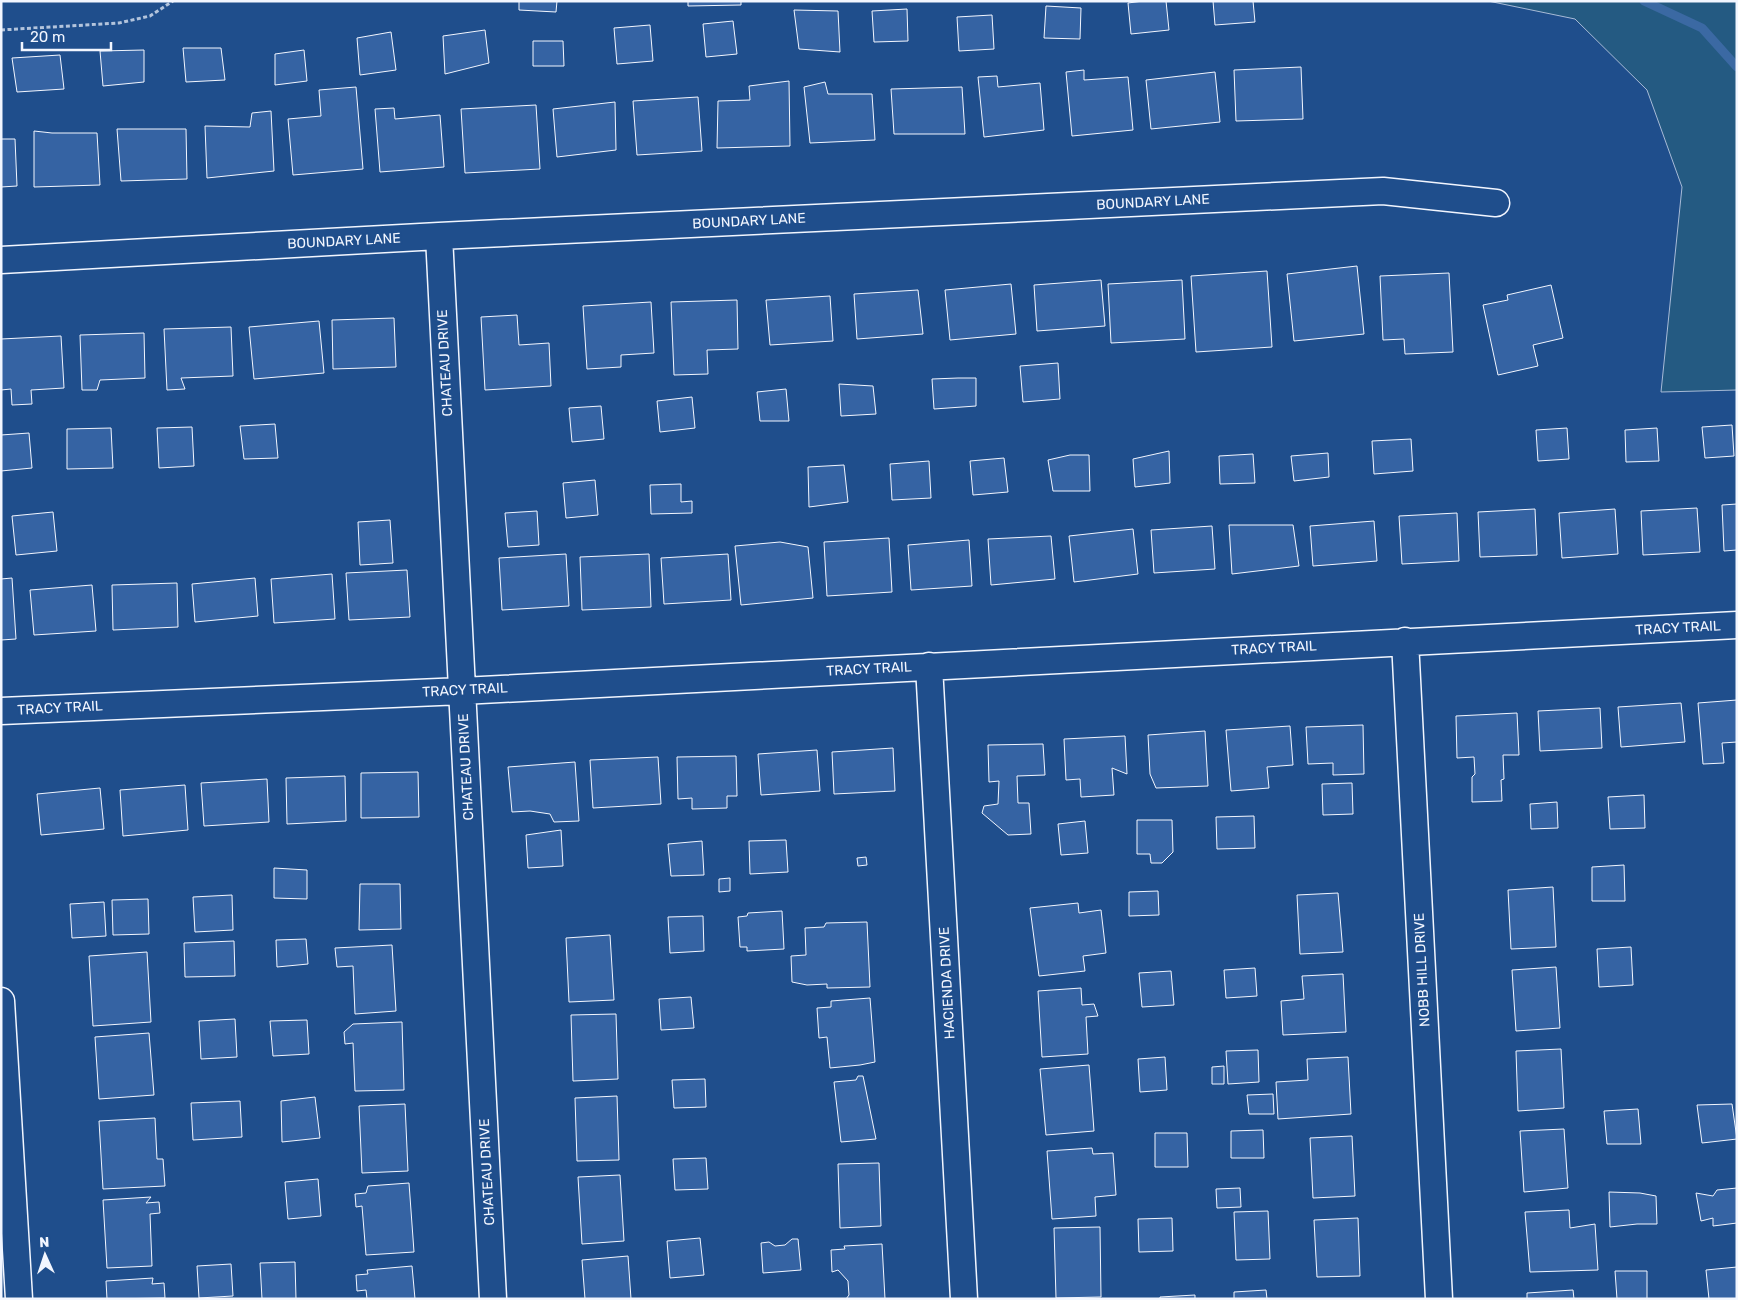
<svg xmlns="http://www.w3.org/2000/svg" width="1738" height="1300" viewBox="0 0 1738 1300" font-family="Rubik,sans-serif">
  <rect width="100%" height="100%" fill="#1f4e8c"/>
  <path fill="#245a82" stroke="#a8bbd7" d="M1488,1h249v389l-76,2 21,-205 -35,-97 -72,-71z"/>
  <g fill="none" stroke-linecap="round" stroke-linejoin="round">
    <path stroke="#3b69a3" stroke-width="9" d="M1644,1l58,27 35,39"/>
  </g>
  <path fill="#3563a3" stroke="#f2f6ff" d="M519,1h38l-1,11 -37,-2z
    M688,1h53v4l-53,1z
    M1143,1h23l3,29 -38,4 -3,-31z
    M1213,1h40l2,21 -40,3z
    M1046,6l35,2 -1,31 -36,-1z
    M907,9l1,32 -34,1 -2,-31z
    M794,10l44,1 2,41 -41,-3z
    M992,15l2,34 -35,2 -2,-34z
    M733,21l4,33 -31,3 -3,-33z
    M650,25l3,36 -36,3 -3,-36z
    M485,30l4,33 -44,11 -2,-38z
    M391,32l5,38 -36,5 -3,-37z
    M533,41h30l1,25h-31z
    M183,48h38l4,32 -39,2z
    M144,50v32l-41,4 -3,-35z
    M304,50l3,31 -32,4v-31z
    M60,55l4,34 -47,3 -5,-34z
    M1301,67l2,52 -67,2 -2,-51z
    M1084,70v10l44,-3 5,53 -61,6 -6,-64z
    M1215,72l5,50 -69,7 -5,-49z
    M997,76l1,11 42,-4 4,47 -60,7 -6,-60z
    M789,81l1,65 -73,2 1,-47 32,-1 -1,-14z
    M825,82l3,12h44l3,46 -65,3 -6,-56z
    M356,87l7,82 -70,6 -5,-56 33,-3 -2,-26z
    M962,87l3,47h-71l-3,-45z
    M698,97l4,54 -65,4 -4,-54z
    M615,102l1,48 -59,7 -4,-48z
    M536,105l4,64 -75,4 -4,-64z
    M394,108l1,11 45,-4 4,52 -64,5 -5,-63z
    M271,111l3,60 -67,7 -2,-52 45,1 2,-14z
    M117,129h69l1,50 -66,2z
    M34,131l18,2h45l3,52 -66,2z
    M1,139h14l2,47 -16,1z
    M1357,266l7,68 -70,7 -7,-67z
    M1267,271l5,76 -76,5 -5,-76z
    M1449,273l4,79 -48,2 -1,-15 -21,1 -3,-64z
    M1101,280l4,46 -68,5 -3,-46z
    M1182,280l3,59 -74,4 -3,-59z
    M1011,284l5,50 -66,6 -5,-50z
    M1551,285l12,53 -30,7 5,21 -40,9 -15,-70 25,-5 -1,-5z
    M918,290l5,44 -66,5 -3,-45z
    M830,296l3,45 -63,4 -4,-45z
    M737,300l1,49 -31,1 1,24 -34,1 -3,-73z
    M651,302l3,51 -33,2v12l-34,2 -4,-63z
    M517,315l2,30 30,-2 2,43 -66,4 -4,-73z
    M394,318l2,49 -63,2 -1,-49z
    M319,321l5,52 -70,6 -5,-52z
    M231,327l2,49 -52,2 4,11 -18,1 -3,-61z
    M144,333l1,45 -45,2 -3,10h-15l-2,-55z
    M61,336l3,52 -33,2 1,14 -20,1 -1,-16 -10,1v-51z
    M1058,363l2,36 -37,3 -3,-36z
    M958,378h18v28l-42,3 -2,-30z
    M839,384l34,2 3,28 -35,2z
    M786,389l3,32h-29l-3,-29z
    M692,397l3,31 -35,4 -3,-31z
    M601,406l3,33 -32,3 -3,-34z
    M275,424l3,34 -34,1 -4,-33z
    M1732,425l2,31 -29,2 -3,-31z
    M192,427l2,39 -35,2 -2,-40z
    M111,428l2,40 -46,1v-40z
    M1567,428l2,31 -31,2 -2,-31z
    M1657,428l2,33 -33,1 -1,-32z
    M29,433l3,35 -31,3v-36z
    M1411,439l2,32 -39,3 -2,-33z
    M1169,451l1,32 -35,4 -2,-28z
    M1328,453l1,24 -35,4 -3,-25z
    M1253,454l2,29 -35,1 -1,-28z
    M1070,455h19l1,36h-37l-5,-31z
    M1004,458l4,34 -35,3 -3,-34z
    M929,461l2,37 -39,2 -2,-36z
    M844,465l4,37 -39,5 -1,-40z
    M595,480l3,35 -32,3 -3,-35z
    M681,484v18l11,-1v12l-41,1 -1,-29z
    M1737,504v46l-13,1 -2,-46z
    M1697,508l3,44 -57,3 -2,-44z
    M1535,509l2,46 -57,2 -2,-45z
    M1615,509l3,45 -56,4 -3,-45z
    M537,511l2,34 -31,2 -3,-34z
    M53,512l4,39 -41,4 -4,-39z
    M1457,513l2,48 -57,3 -3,-48z
    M390,520l3,43 -33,2 -2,-43z
    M1374,521l3,40 -64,5 -3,-40z
    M1229,525h64l6,41 -67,8z
    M1212,526l3,43 -61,4 -3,-43z
    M1133,529l5,45 -64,8 -5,-46z
    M1051,536l4,43 -64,6 -3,-46z
    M889,538l3,54 -65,4 -3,-54z
    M969,540l3,46 -61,4 -3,-45z
    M780,542l28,5 5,51 -72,7 -6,-59z
    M566,554l3,52 -67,4 -3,-52z
    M649,554l2,53 -69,3 -2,-53z
    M728,554l3,46 -67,4 -3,-46z
    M407,570l3,47 -61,3 -3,-47z
    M332,574l3,45 -61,4 -3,-44z
    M12,578l4,61 -15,1v-61z
    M255,578l3,38 -63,6 -3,-38z
    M177,583l1,44 -65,3 -1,-45z
    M92,585l4,46 -62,4 -4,-45z
    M1737,700v42l-15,1 2,20 -21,1 -5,-61z
    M1681,703l4,39 -64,5 -3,-40z
    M1600,708l2,40 -62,3 -2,-40z
    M1517,713l2,42h-16l1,24 -3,1 1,21 -30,1v-25l3,-3 -1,-17 -17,1 -1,-42z
    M1363,725l1,49 -31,1v-12l-25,1 -2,-37z
    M1290,726l3,39 -26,2 2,21 -38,3 -5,-61z
    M1205,731l3,55 -52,2 -6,-14 -2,-39z
    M1125,736l2,38 -15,-6 2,27 -33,2 -1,-18 -14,1 -2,-41z
    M1043,744l2,31 -28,1 1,27h11l2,31 -23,1 -26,-22 2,-7 14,-2 1,-23 -10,1 -1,-37z
    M893,748l2,43 -61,3 -2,-42z
    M817,750l3,41 -59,4 -3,-41z
    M736,756l1,40h-10v12l-35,1v-11l-14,1 -1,-42z
    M658,757l3,47 -68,4 -3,-48z
    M575,762l4,59 -25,1 -4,-8 -20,-3 -18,1 -4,-45z
    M418,772l1,45 -58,1v-45z
    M345,776l1,45 -59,3 -1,-46z
    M267,779l2,43 -65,4 -3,-43z
    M1352,783l1,31 -30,1 -1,-31z
    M185,785l3,45 -65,6 -3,-46z
    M100,788l4,41 -63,6 -4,-41z
    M1644,795l1,33 -35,1 -2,-32z
    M1557,802l1,26 -27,1 -1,-25z
    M1254,816l1,32 -38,1 -1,-32z
    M1137,820h35l1,32 -11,11h-11l-1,-9h-13z
    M1085,821l3,32 -27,2 -3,-31z
    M561,830l2,36 -35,2 -2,-33z
    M786,840l2,32 -38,2 -1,-33z
    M702,841l2,34 -33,1 -3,-32z
    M866,857l1,8 -9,1 -1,-8z
    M1624,865l1,36h-33v-34z
    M274,868l33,2v29l-33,-1z
    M730,878v13l-11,1v-13z
    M360,884h40l1,45 -42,1z
    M1553,887l3,60 -45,2 -3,-59z
    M1158,891l1,24 -30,1v-24z
    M1338,893l5,59 -43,2 -3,-59z
    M232,895l1,35 -38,2 -2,-35z
    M148,899l1,35 -36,1 -1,-35z
    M104,902l2,34 -34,2 -2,-34z
    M1078,903l1,10 22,-3 5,43 -23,3 2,15 -46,5 -9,-68z
    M782,911l2,38 -37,2v-4h-7l-2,-30 9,-1 1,-3z
    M703,916l1,35 -34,2 -2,-36z
    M867,922l3,65 -43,1v-4l-20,1 -15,-3 -1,-26 15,-1 -1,-27 19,-1 2,-4z
    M610,935l4,65 -45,2 -3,-64z
    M306,939l2,25 -31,3 -1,-27z
    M234,941l1,35 -50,1 -1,-34z
    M392,945l4,66 -41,3 -2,-48 -16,1 -2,-19z
    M1631,947l2,38 -34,2 -2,-38z
    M147,952l4,70 -58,4 -4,-70z
    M1556,967l4,61 -44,3 -4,-61z
    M1255,968l2,28 -31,2 -2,-28z
    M1171,971l3,34 -32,2 -3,-34z
    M1343,974l3,58 -63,3 -2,-34 23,-2 -2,-23z
    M1081,988l1,17 12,-1 4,12 -12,1 2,37 -46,3 -4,-66z
    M691,997l3,31 -33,2 -2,-31z
    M870,998l5,64 -15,3 -30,3 -3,-31 -8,1 -2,-30 14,-1v-6z
    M616,1014l2,65 -45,2 -2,-66z
    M235,1019l2,38 -36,2 -2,-38z
    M307,1020l2,34 -36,2 -3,-35z
    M402,1022l2,68 -49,1 -2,-48 -8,1 -1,-12 9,-8z
    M149,1033l5,62 -55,4 -4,-62z
    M1561,1049l3,59 -46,3 -2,-60z
    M1258,1050l1,32 -31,2 -2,-33z
    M1165,1057l2,33 -27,2 -2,-33z
    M1348,1057l3,57 -73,5 -2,-37 32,-2 -1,-21z
    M1089,1065l5,66 -48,4 -6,-66z
    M1224,1066v18h-12v-17z
    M858,1076h5l13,63 -35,3 -7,-60 22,-2z
    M705,1079l1,28 -32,1 -2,-28z
    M1273,1094l1,20h-25l-2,-19z
    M617,1096l2,64 -42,1 -2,-63z
    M315,1097l5,41 -38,4 -1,-41z
    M240,1101l2,36 -49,3 -2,-37z
    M405,1104l3,67 -46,2 -3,-67z
    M1732,1104l5,35 -35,4 -5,-38z
    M1638,1109l3,35h-34l-3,-33z
    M155,1118l2,41h6l2,27 -62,3 -4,-68z
    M1564,1129l4,59 -44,4 -4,-61z
    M1263,1130l1,28h-33v-27z
    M1155,1133h32l1,34h-33z
    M1352,1136l3,60 -42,2 -3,-60z
    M1092,1148l1,6 20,-1 3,42 -21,2 1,19 -44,3 -5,-68z
    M706,1158l2,31 -33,1 -2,-31z
    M879,1163l2,63 -41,2 -2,-64z
    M620,1175l4,66 -42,3 -4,-67z
    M318,1179l3,37 -33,3 -3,-37z
    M409,1183l5,69 -48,3 -4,-49 -6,1 -1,-13 11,-1 2,-7z
    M1240,1188l1,19 -24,1 -1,-19z
    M1737,1188v35l-24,3v-8l-12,3 -5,-28 17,3 4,-6z
    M1609,1192l31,1 16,3 1,28h-20l-27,3z
    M151,1197l-5,6 13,-1 1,11 -10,1 2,52 -45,2 -4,-68z
    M1569,1210l1,18 25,-4 3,46 -68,2 -5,-60z
    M1268,1211l2,48 -34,1 -2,-48z
    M1172,1218l1,33 -34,1 -1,-33z
    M1358,1218l2,58 -43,1 -3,-57z
    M1100,1227l1,70 -45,1 -2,-70z
    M700,1238l4,37 -34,3 -3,-37z
    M792,1239h6l3,31 -38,3 -2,-30 8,-1 6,4 10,-1z
    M882,1244l3,55h-39l3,-4 -1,-14 -10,-11 -6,2 -1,-22 14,-1 -1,-3z
    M628,1256l3,43h-46l-3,-39z
    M295,1262l1,37h-34l-2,-36z
    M231,1264l2,32 -34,2 -2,-32z
    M412,1266l3,33h-48l-1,-9 -9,1 -1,-16 12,-1 -1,-4z
    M1737,1267v32h-28l-3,-29z
    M1615,1271h32v28h-30z
    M153,1278l-1,6 12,-1 1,15 -58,1 -1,-18z
    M1266,1290l1,9h-33v-7z
    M1573,1290l1,9h-47v-6z
    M1195,1295v4h-35v-2z"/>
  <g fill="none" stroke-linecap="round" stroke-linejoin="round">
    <defs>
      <path id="minor" d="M439,236l54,1063
        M1,260l438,-24 944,-45 113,12
        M1405,641l34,658
        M929,666l35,633
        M1,711l461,-20 1275,-66
        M1,1001l18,298"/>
    </defs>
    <use href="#minor" stroke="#f2f6ff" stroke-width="29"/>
    <path stroke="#b3c4dc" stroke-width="3" stroke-dasharray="4 2.5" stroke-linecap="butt" d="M1,30l118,-7 31,-7 23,-15"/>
    <use href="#minor" stroke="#1f4e8c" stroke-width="26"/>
  </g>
  <g text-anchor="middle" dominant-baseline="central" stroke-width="4" stroke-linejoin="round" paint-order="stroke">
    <g font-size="14" fill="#f2f6ff" stroke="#1f4e8c">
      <text transform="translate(1153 202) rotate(-3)">BOUNDARY LANE</text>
      <text transform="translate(749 221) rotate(-3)">BOUNDARY LANE</text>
      <text transform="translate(344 241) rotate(-3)">BOUNDARY LANE</text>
      <text transform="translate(445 363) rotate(-93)">CHATEAU DRIVE</text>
      <text transform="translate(1678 628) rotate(-3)">TRACY TRAIL</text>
      <text transform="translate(1274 648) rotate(-3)">TRACY TRAIL</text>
      <text transform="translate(869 669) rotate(-3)">TRACY TRAIL</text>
      <text transform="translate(465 690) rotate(-3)">TRACY TRAIL</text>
      <text transform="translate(60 708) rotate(-3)">TRACY TRAIL</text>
      <text transform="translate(466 767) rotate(-93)">CHATEAU DRIVE</text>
      <text transform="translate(1422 970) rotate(-93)">NOBB HILL DRIVE</text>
      <text transform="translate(947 983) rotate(-93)">HACIENDA DRIVE</text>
      <text transform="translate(487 1172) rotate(-93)">CHATEAU DRIVE</text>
    </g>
  </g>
  <rect width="1738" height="1300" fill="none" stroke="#f2f6ff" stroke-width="5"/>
  <g transform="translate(45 1255) rotate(357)" stroke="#1f4e8c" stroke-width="4" paint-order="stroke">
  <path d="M0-4L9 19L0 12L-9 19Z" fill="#f2f6ff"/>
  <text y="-8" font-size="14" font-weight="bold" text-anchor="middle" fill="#f2f6ff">N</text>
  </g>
  <path d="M22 42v8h89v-8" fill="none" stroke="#f2f6ff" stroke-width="2.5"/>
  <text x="30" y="42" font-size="15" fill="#f2f6ff" stroke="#1f4e8c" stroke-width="4" paint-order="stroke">20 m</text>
</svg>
